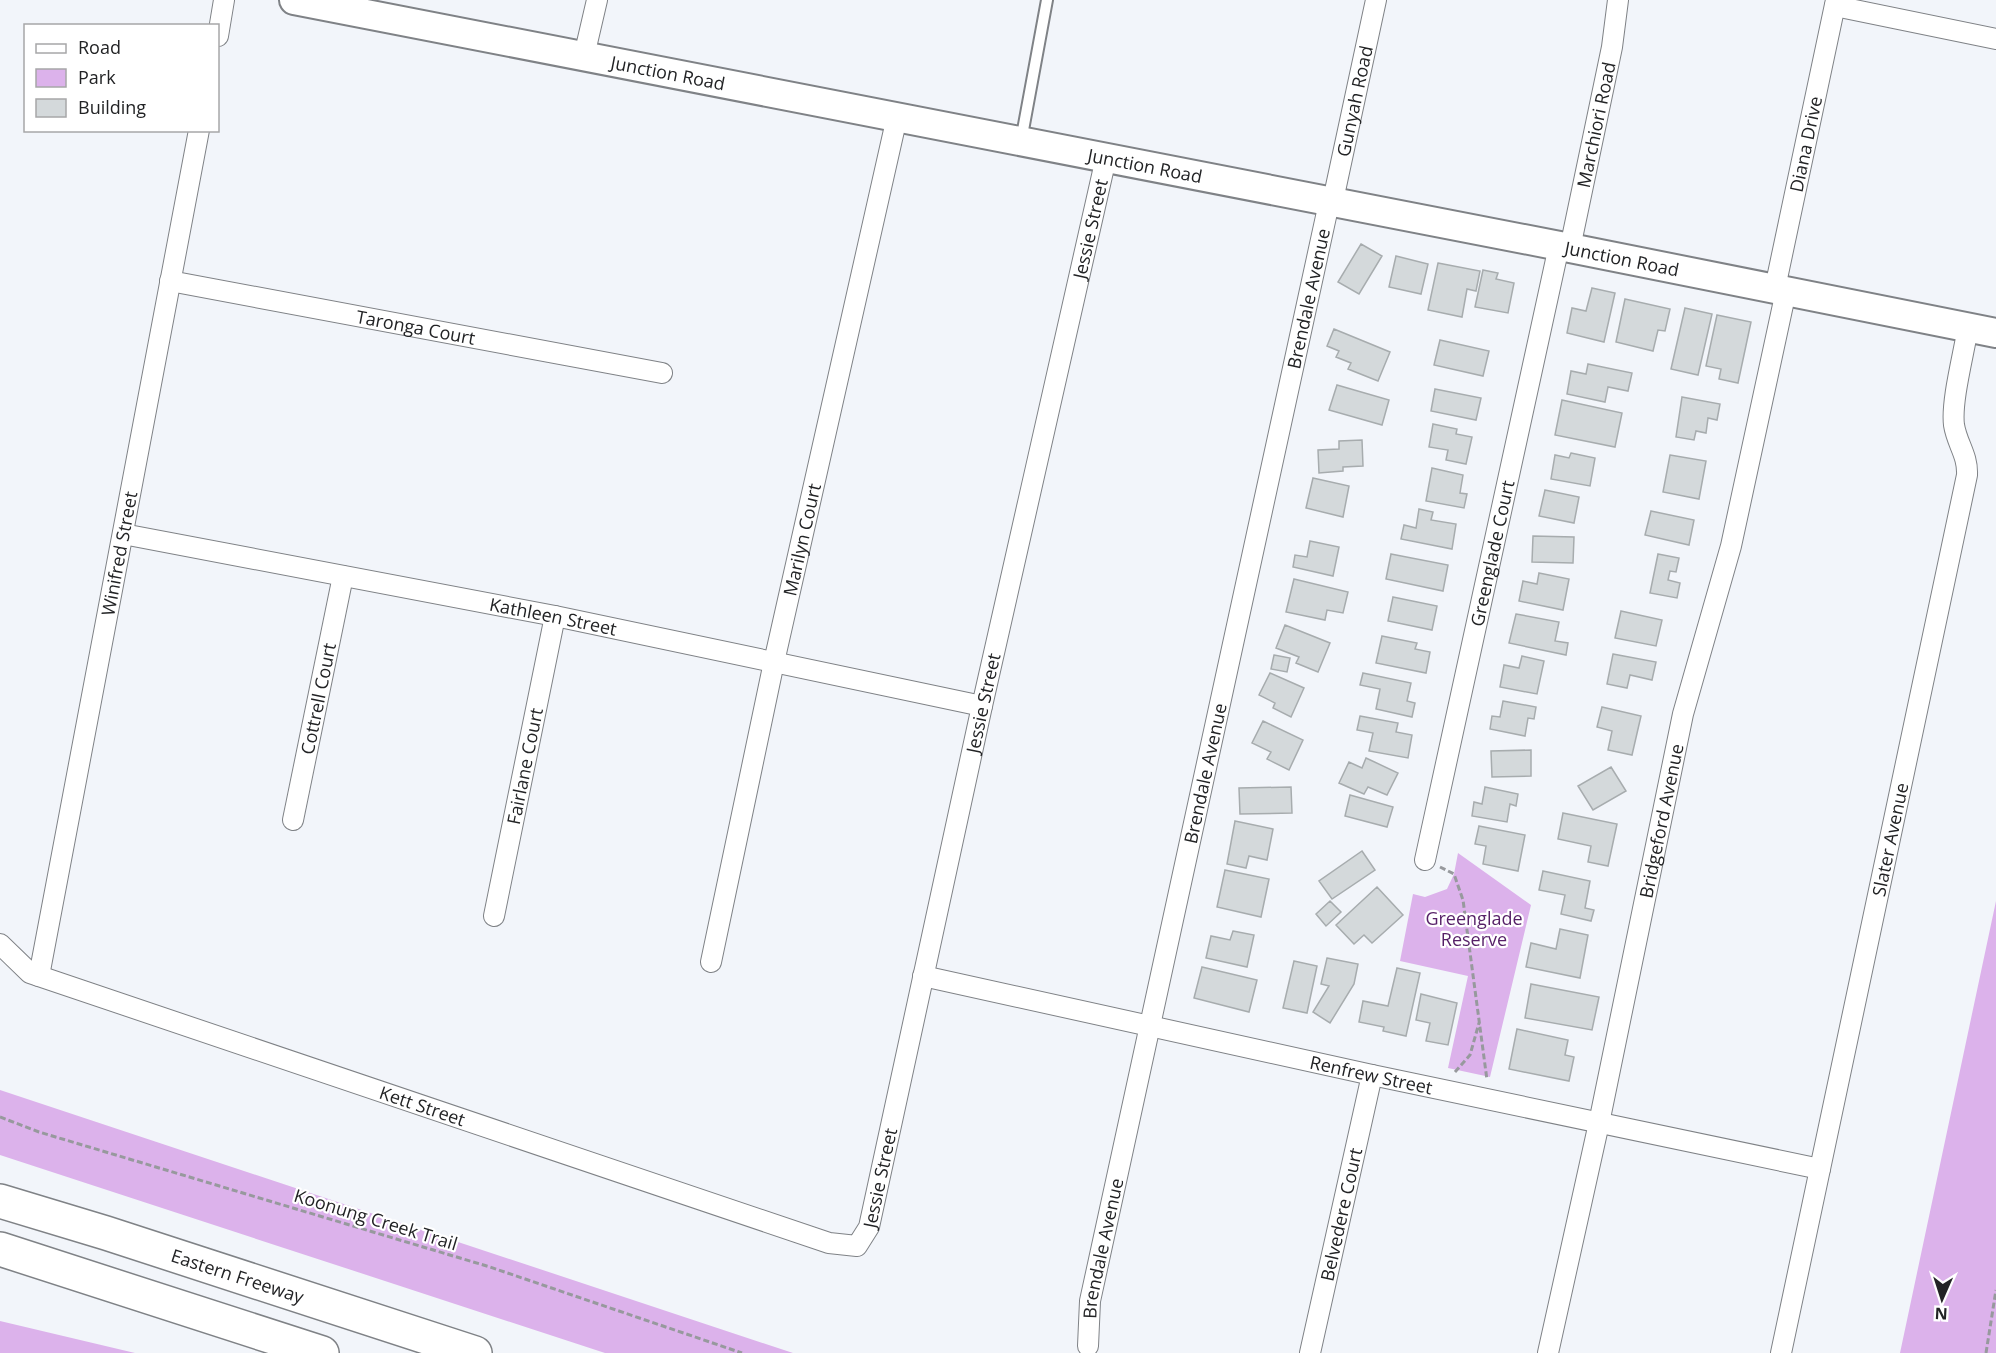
<svg xmlns="http://www.w3.org/2000/svg" width="1996" height="1353" viewBox="0 0 1996 1353" font-family="'Open Sans',sans-serif">
  <rect width="100%" height="100%" fill="#f2f5fa"/>
  <path fill="#dcb2eb" d="M1458,853l73,52 -41,172 -42,-9 20,-92 -68,-15 13,-67 12,3 22,-8 7,-15z
    M1996,901v452h-96z
    M0,1090l793,263h-188l-605,-198z
    M0,1321l135,32h-135z"/>
  <path fill="#d4d9db" stroke="#a7acae" stroke-width="1.5" d="M1361,244l21,12 -23,38 -21,-12z
    M1396,256l32,8 -7,30 -32,-7z
    M1438,263l42,8 -4,20 -9,-2 -5,28 -34,-7z
    M1483,270l15,3 -2,6 18,4 -6,30 -33,-6z
    M1592,288l23,5 -11,49 -37,-9 5,-25 14,3z
    M1625,299l45,10 -5,22 -7,-1 -5,21 -37,-9z
    M1685,308l27,6 -14,61 -27,-6z
    M1717,315l34,7 -13,61 -19,-4 2,-10 -15,-3z
    M1334,329l56,23 -12,29 -30,-12 3,-6 -15,-6 3,-6 -12,-5z
    M1440,340l49,11 -6,25 -49,-11z
    M1588,364l44,9 -4,18 -20,-4 -3,15 -38,-8 4,-23 15,3z
    M1337,385l52,15 -7,25 -53,-15z
    M1435,389l46,9 -5,22 -45,-9z
    M1682,397l38,7 -3,16 -9,-2 -2,15 -10,-2 -2,9 -18,-3z
    M1562,400l60,13 -7,34 -60,-12z
    M1433,424l24,5 -1,5 16,3 -6,27 -20,-4 2,-10 -19,-3z
    M1362,440l1,26 -20,1v4l-24,2 -1,-23 21,-1v-8z
    M1571,453l24,5 -5,28 -39,-7 4,-24 14,3z
    M1670,455l36,6 -7,38 -36,-7z
    M1432,468l31,7 -3,18 7,1 -3,14 -38,-7z
    M1313,478l36,8 -6,31 -37,-9z
    M1545,490l34,7 -5,26 -35,-7z
    M1419,509l14,3 -2,8 25,4 -4,25 -51,-10 3,-14 12,3z
    M1651,511l43,9 -5,25 -44,-10z
    M1533,536l41,1 -1,26 -41,-1z
    M1310,541l29,6 -6,29 -40,-9 2,-12 12,2z
    M1391,554l57,11 -5,26 -57,-12z
    M1658,554l21,4 -3,14 -6,-1 -2,9 12,3 -3,15 -27,-5z
    M1539,573l30,6 -6,31 -44,-9 4,-20 14,3z
    M1294,579l54,13 -5,21 -16,-3 -2,10 -39,-8z
    M1393,597l44,9 -5,24 -44,-9z
    M1621,611l41,9 -6,26 -41,-8z
    M1516,614l43,8 -4,19 13,2 -2,12 -57,-12z
    M1285,625l45,18 -12,29 -22,-9 3,-6 -23,-9z
    M1382,636l35,7 -2,6 15,3 -4,21 -50,-10z
    M1613,654l43,8 -4,18 -22,-5 -3,13 -20,-4z
    M1274,655l16,3 -3,14 -16,-3z
    M1522,656l22,5 -7,33 -37,-7 4,-22 15,3z
    M1270,673l34,15 -13,29 -18,-9 2,-5 -16,-8z
    M1363,673l48,10 -4,18 8,2 -3,14 -36,-8 4,-20 -20,-4z
    M1503,701l33,6 -2,12 -6,-1 -3,18 -35,-7 2,-13 8,1z
    M1602,707l39,9 -9,39 -24,-5 4,-19 -15,-4z
    M1360,716l38,7 -2,9 16,3 -4,23 -39,-7 4,-18 -16,-3z
    M1263,721l40,19 -14,30 -22,-11 4,-7 -19,-9z
    M1531,750v26l-39,1 -1,-26z
    M1366,758l32,15 -11,22 -19,-8 -4,7 -25,-11 10,-21 13,6z
    M1611,767l15,24 -33,19 -15,-24z
    M1291,787l1,26 -52,1 -1,-26z
    M1485,787l33,7 -2,12 -6,-2 -3,18 -35,-6 2,-14 8,2z
    M1350,795l43,12 -6,20 -42,-11z
    M1563,813l54,11 -9,42 -20,-4 3,-16 -33,-7z
    M1235,821l38,8 -6,31 -18,-4 -3,12 -19,-4z
    M1479,826l46,9 -7,36 -35,-7 3,-18 -11,-2z
    M1362,851l13,19 -43,29 -13,-18z
    M1225,870l44,9 -8,38 -44,-10z
    M1543,871l47,10 -5,27 9,2 -3,11 -30,-7 4,-19 -26,-5z
    M1377,887l26,28 -31,28 -8,-8 -10,9 -18,-19z
    M1330,901l11,11 -15,14 -10,-12z
    M1560,929l28,6 -8,43 -54,-11 5,-24 25,6z
    M1233,931l21,4 -7,32 -41,-9 5,-22 19,4z
    M1327,958l31,6 -4,20 -24,39 -17,-11 16,-26 -8,-2z
    M1294,961l23,5 -10,47 -24,-5z
    M1202,967l55,13 -8,32 -55,-14z
    M1397,968l23,5 -14,63 -23,-5 1,-4 -25,-5 4,-21 25,5z
    M1531,984l68,13 -7,33 -67,-12z
    M1421,994l36,9 -9,42 -22,-4 4,-18 -14,-3z
    M1517,1029l51,11 -3,15 9,2 -5,24 -60,-12z"/>
  <g fill="none" stroke-linecap="round" stroke-linejoin="round">
    <defs>
      <path id="lane" d="M1021,141l26,-141"/>
      <g id="street">
        <path d="M1835,6l161,33"/>
        <path d="M218,36l6,-36"/>
        <path d="M584,56l13,-56"/>
        <path id="s1" d="M1570,248l42,-201 6,-47"/>
        <path id="s2" d="M170,281l492,92"/>
        <path id="s3" d="M1775,288l61,-288"/>
        <path id="s4" d="M123,534l432,82 427,90"/>
        <path id="s5" d="M293,820l50,-244"/>
        <path id="s6" d="M1425,860l134,-614"/>
        <path id="s7" d="M494,916l61,-300"/>
        <path id="s8" d="M0,944l30,29 799,270 28,3 12,-19 113,-521 124,-548"/>
        <path id="s9" d="M711,962l63,-300 123,-545"/>
        <path id="s10" d="M39,976l160,-846"/>
        <path id="s11" d="M923,976l449,99 448,94"/>
        <path id="s12" d="M1088,1346l2,-45 237,-1089 8,-21 41,-191"/>
        <path id="s13" d="M1310,1353l62,-278"/>
        <path id="s14" d="M1548,1353l51,-230 84,-409 48,-168 55,-255"/>
        <path id="s15" d="M1781,1353l186,-878c1,-20 -10,-31 -13,-50 -3,-24 10,-72 14,-98"/>
      </g>
      <g id="secondary">
        <path id="s16" d="M294,0l1276,248 426,85"/>
      </g>
      <g id="highway">
        <path id="s17" d="M0,1201l106,32 369,120"/>
        <path d="M0,1249l322,104"/>
      </g>
    </defs>
    <use href="#lane" stroke="#7f8286" stroke-width="14"/>
    <use href="#street" stroke="#7f8286" stroke-width="22"/>
    <use href="#secondary" stroke="#7f8286" stroke-width="32"/>
    <use href="#highway" stroke="#7f8286" stroke-width="36"/>
    <path stroke="#97999d" stroke-width="3" stroke-dasharray="6 3" stroke-linecap="butt" d="M1440,867l14,7 9,26 24,180
      M1455,1072l15,-17 9,-32
      M0,1117l39,15 451,135 252,86
      M1986,1353l10,-63"/>
    <use href="#lane" stroke="#fff" stroke-width="10"/>
    <use href="#street" stroke="#fff" stroke-width="20"/>
    <use href="#secondary" stroke="#fff" stroke-width="28"/>
    <use href="#highway" stroke="#fff" stroke-width="33"/>
  </g>
  <g text-anchor="middle" dominant-baseline="central" stroke-width="4.5" stroke-linejoin="round" paint-order="stroke">
    <g font-size="18" fill="#222325" stroke="#fff">
      <text stroke="none"><textPath href="#s16" startOffset="381">Junction Road</textPath></text>
      <text stroke="none"><textPath href="#s12" startOffset="1274">Gunyah Road</textPath></text>
      <text stroke="none"><textPath href="#s1" startOffset="126">Marchiori Road</textPath></text>
      <text stroke="none"><textPath href="#s3" startOffset="147">Diana Drive</textPath></text>
      <text stroke="none"><textPath href="#s16" startOffset="867">Junction Road</textPath></text>
      <text stroke="none"><textPath href="#s8" startOffset="1958">Jessie Street</textPath></text>
      <text stroke="none"><textPath href="#s16" startOffset="1353">Junction Road</textPath></text>
      <text stroke="none"><textPath href="#s12" startOffset="1071">Brendale Avenue</textPath></text>
      <text stroke="none"><textPath href="#s2" startOffset="250">Taronga Court</textPath></text>
      <text stroke="none"><textPath href="#s9" startOffset="432">Marilyn Court</textPath></text>
      <text stroke="none"><textPath href="#s10" startOffset="430">Winifred Street</textPath></text>
      <text stroke="none"><textPath href="#s6" startOffset="314">Greenglade Court</textPath></text>
      <text stroke="none"><textPath href="#s4" startOffset="438">Kathleen Street</textPath></text>
      <text stroke="none"><textPath href="#s5" startOffset="124">Cottrell Court</textPath></text>
      <text stroke="none"><textPath href="#s8" startOffset="1472">Jessie Street</textPath></text>
      <text stroke="none"><textPath href="#s7" startOffset="153">Fairlane Court</textPath></text>
      <text stroke="none"><textPath href="#s12" startOffset="585">Brendale Avenue</textPath></text>
      <text stroke="none"><textPath href="#s14" startOffset="544">Bridgeford Avenue</textPath></text>
      <text stroke="none"><textPath href="#s15" startOffset="525">Slater Avenue</textPath></text>
      <text stroke="none"><textPath href="#s11" startOffset="459">Renfrew Street</textPath></text>
      <text stroke="none"><textPath href="#s8" startOffset="456">Kett Street</textPath></text>
      <text stroke="none"><textPath href="#s8" startOffset="986">Jessie Street</textPath></text>
      <text stroke="none"><textPath href="#s13" startOffset="142">Belvedere Court</textPath></text>
      <text transform="translate(376 1219) rotate(17)">Koonung Creek Trail</text>
      <text stroke="none"><textPath href="#s12" startOffset="99">Brendale Avenue</textPath></text>
      <text stroke="none"><textPath href="#s17" startOffset="249">Eastern Freeway</textPath></text>
    </g>
    <g font-size="18" fill="#551f67" stroke="#fff">
      <text x="1474" y="918">Greenglade<tspan x="1474" dy="21">Reserve</tspan></text>
    </g>
  </g>
  <rect x="24" y="24" width="195" height="108" fill="#ffffff" stroke="#a7a7a8" stroke-width="1.5"/>
  <rect x="36" y="44" width="30" height="9" fill="#ffffff" stroke="#a7a7a8" stroke-width="1.5"/>
  <text x="78" y="54" font-size="18" fill="#222325">Road</text>
  <rect x="36" y="69" width="30" height="18" fill="#dcb2eb" stroke="#a7a7a8" stroke-width="1.5"/>
  <text x="78" y="84" font-size="18" fill="#222325">Park</text>
  <rect x="36" y="99" width="30" height="18" fill="#d4d9db" stroke="#a7a7a8" stroke-width="1.5"/>
  <text x="78" y="114" font-size="18" fill="#222325">Building</text>
  <g transform="translate(1942 1299) rotate(183)" stroke="#ffffff" stroke-width="4.5" paint-order="stroke">
  <path d="M0-4.5L10 22L0 15L-10 22Z" fill="#222325"/>
  <text y="-9" font-size="16" font-weight="bold" text-anchor="middle" fill="#222325">N</text>
  </g>
</svg>
